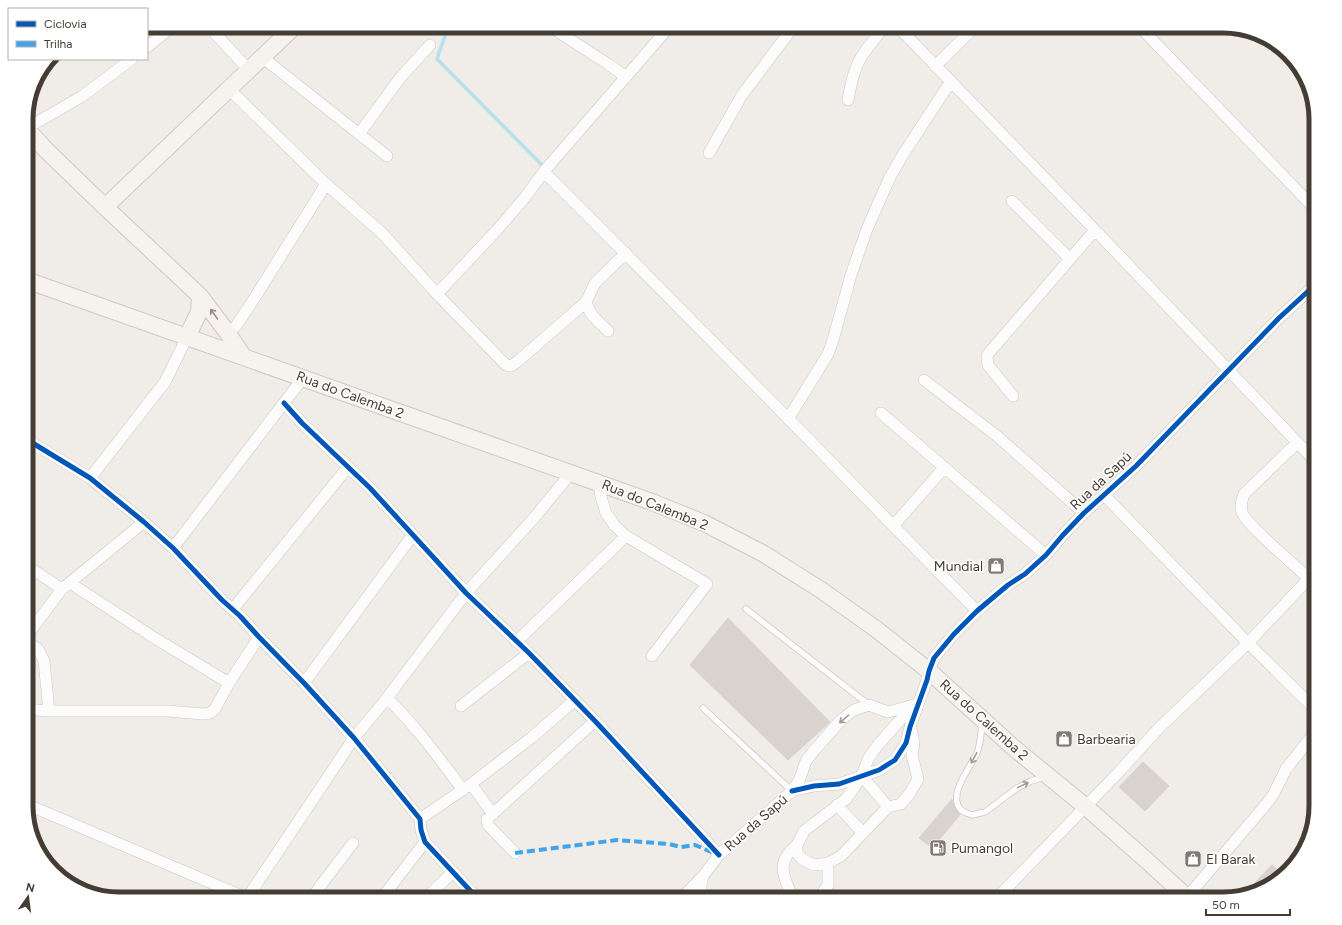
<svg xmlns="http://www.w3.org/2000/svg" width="1342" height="925" viewBox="0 0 1342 925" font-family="Figtree,sans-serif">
  <rect width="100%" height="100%" fill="#f0ece8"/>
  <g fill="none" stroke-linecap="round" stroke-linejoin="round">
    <path stroke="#b7dfee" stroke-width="3.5" d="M452,26l-5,4 -10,29 108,109"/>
  </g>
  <path fill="#d8d3cf" stroke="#d8d3ce" d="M728,618l102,104 -42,38 -98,-95z
    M1143,762l26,24 -24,25 -26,-24z
    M952,799l2,7 6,9 -28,33 -13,-10z
    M1272,865l10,9 -18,15 -20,5z"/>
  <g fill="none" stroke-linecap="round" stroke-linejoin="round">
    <defs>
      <path id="lane" d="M746,609l123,96
        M703,708l89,83
        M982,722c-1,10 -1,21 -5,31 -7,15 -30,42 -16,57 2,2 8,4 11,5l13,-3 32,-24 14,-7 13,-4"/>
      <path id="street" d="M208,26l41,44
        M549,26l59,38 18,13
        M897,26l198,204 221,232
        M1139,26l177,184
        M147,47l26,-21
        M262,57l125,99
        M935,66l41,-40
        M229,89l97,95 56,49 55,61 69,71 5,1 7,-5 68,-59
        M848,100c3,-16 6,-33 16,-47 6,-9 14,-17 20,-27
        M27,128l54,-31 51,-38
        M359,134l41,-56 30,-33
        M709,153l33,-58 52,-69
        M544,172c146,145 289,293 433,439
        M1012,201l58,58
        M437,294l59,-63 27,-31 23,-31 124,-143
        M608,331c-9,-9 -19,-16 -22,-29l9,-19 31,-30
        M227,332l9,-6 16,-24 74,-118
        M924,380l73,56 87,77
        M1013,396l-25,-31 -1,-7 1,-4 107,-124
        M284,403l18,20 68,65 96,105 63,60 66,68 124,134
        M881,413l165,142
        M788,419l40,-65 5,-14 18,-65 16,-46 23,-52 14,-24 47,-72
        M26,439l64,39 54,44 29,26 49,52 18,16 19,21 45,46 50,55 66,81 1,11 4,12 53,57
        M1297,443l-53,51c-2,6 -4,11 -2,18 3,13 61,59 74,74
        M90,478l75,-96 22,-45
        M599,483l2,14 5,16 9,13 11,10 81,48 -55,72
        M1104,495l144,148 68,67
        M893,526l51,-58
        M173,548l130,-170
        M26,565l36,24
        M70,583l83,54 76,46
        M233,609l115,-142
        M26,637l36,-48 82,-67
        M26,641l12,8 6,12 5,50
        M516,642l110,-106
        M304,683l109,-148
        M387,698c29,28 52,60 76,92
        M461,706l68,-53
        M26,709l23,2h119l35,3 7,-1 5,-4 14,-26 30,-46
        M862,776l26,31 -47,49 -13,7 -14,2 -12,-6 -5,-6v-8l7,-14 42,-32 16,-23 6,-17 10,-14 22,-25 18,-16
        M471,784l22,30
        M792,791l22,-5 25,-2 40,-14 16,-10 11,-17 4,-16 17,-47 2,-9 5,-13 20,-24 23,-23 31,-26 17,-11 21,-19 17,-20 21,-22 52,-47 143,-148 37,-34
        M26,804l223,95
        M837,805l26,28
        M888,807l13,-3 9,-11 8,-14 -6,-24 2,-12 -3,-14
        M420,819l51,-35 60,-46 44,-38
        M515,853l-27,-28 -1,-6 108,-98
        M1187,897l76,-89 10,-13 13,-26 30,-38
        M247,898l107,-160 33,-40 79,-105 68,-75 37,-45
        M312,899l9,-14 32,-42
        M381,899l44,-57
        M425,899l28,-27
        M681,899l22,-23 16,-21 73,-64 7,-10 7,-20 6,-8 29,-33 13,-10 15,-5 19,7 26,-7
        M698,899l5,-23
        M794,899c-3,-4 -5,-10 -7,-15 -7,-17 -5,-27 10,-39
        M818,899l10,-14v-22
        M996,899l121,-125 41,-45 90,-86 68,-72
        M1165,899l11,-12"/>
      <path id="secondary" d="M26,128l20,22 59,57 95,89 27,36 16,24
        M105,207l190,-181
        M26,280l626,222 52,21 60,31 57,36 55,39 53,42 85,77 72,59 59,52 44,40
        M187,337l12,-25 1,-16"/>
    </defs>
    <use href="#lane" stroke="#ccc8c4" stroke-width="7"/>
    <use href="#street" stroke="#ccc8c4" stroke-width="12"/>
    <use href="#secondary" stroke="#cfc9bf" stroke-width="18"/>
    <use href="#lane" stroke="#fdfcfc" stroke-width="5.5"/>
    <use href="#street" stroke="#fdfcfc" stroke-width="11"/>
    <use href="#secondary" stroke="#f6f3ee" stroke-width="16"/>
    <path stroke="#3fa4eb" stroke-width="4" stroke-dasharray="8 4" stroke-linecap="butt" d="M515,853l102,-13 52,4 12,3 14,-2 19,8"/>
    <defs>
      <path id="cycleway" d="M284,403l18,20 68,65 96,105 63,60 66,68 124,134
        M26,439l64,39 54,44 29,26 49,52 18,16 19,21 45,46 50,55 66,81 1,11 4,12 53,57
        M792,791l22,-5 25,-2 40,-14 16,-10 11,-17 4,-16 17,-47 2,-9 5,-13 20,-24 23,-23 31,-26 17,-11 21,-19 17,-20 21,-22 52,-47 143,-148 37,-34"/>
    </defs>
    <use href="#cycleway" stroke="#fff" stroke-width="8"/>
    <use href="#cycleway" stroke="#0057b8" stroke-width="5"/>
  </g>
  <defs><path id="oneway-shaft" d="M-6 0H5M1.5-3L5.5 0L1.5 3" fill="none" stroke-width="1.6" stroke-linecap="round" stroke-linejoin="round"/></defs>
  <use stroke="#958f88" href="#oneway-shaft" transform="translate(214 314) rotate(-126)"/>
  <g stroke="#a19c98">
    <use href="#oneway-shaft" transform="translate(844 719) rotate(139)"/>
    <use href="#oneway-shaft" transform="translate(974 758) rotate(118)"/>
    <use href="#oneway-shaft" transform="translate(1023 785) rotate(-26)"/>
  </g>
  <defs>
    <symbol id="shop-square" viewBox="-11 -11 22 22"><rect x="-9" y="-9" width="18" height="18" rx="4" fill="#817a73" stroke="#fff"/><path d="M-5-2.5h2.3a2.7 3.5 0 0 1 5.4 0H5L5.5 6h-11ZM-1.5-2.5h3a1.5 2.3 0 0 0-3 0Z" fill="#fff"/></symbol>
    <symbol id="fuel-square" viewBox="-11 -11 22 22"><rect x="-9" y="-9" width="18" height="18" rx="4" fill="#817a73" stroke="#fff"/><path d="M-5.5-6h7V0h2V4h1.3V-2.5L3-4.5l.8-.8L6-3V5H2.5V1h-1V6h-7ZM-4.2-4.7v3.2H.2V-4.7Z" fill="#fff"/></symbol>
  </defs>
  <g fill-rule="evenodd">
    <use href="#shop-square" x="986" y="556" width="20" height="20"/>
    <use href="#shop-square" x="1054" y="729" width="20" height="20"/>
    <use href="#fuel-square" x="928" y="838" width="20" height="20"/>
    <use href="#shop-square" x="1183" y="849" width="20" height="20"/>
  </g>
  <g text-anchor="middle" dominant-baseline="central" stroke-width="3" stroke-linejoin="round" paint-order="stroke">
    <g font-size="14" fill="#453d34" stroke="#fff">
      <text transform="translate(350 395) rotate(20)">Rua do Calemba 2</text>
      <text transform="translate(1101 481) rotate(-43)">Rua da Sapú</text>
      <text transform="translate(655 505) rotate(22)">Rua do Calemba 2</text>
      <text transform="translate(984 720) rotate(42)">Rua do Calemba 2</text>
      <text transform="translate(756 823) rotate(-41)">Rua da Sapú</text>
    </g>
    <g font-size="14" fill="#453d34" stroke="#fff" text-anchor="start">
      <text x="983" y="566" text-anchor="end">Mundial</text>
      <text x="1077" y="739">Barbearia</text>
      <text x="951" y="848">Pumangol</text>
      <text x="1206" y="859">El Barak</text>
    </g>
  </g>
  <path d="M0 0H1342V925H0ZM119 33H1223A86 86 0 0 1 1309 119V806A86 86 0 0 1 1223 892H119A86 86 0 0 1 33 806V119A86 86 0 0 1 119 33Z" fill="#fff" fill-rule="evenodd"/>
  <path fill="none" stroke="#453d34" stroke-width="5" d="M119 33H1223A86 86 0 0 1 1309 119V806A86 86 0 0 1 1223 892H119A86 86 0 0 1 33 806V119A86 86 0 0 1 119 33Z"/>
  <rect x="8" y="8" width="140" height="52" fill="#ffffff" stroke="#b5b1ae"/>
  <rect x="16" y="21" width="20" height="6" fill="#0057b8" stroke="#b5b1ae"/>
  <text x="44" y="28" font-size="12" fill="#453d34">Ciclovia</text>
  <rect x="16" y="41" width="20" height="6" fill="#3fa4eb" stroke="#b5b1ae"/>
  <text x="44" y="48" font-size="12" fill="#453d34">Trilha</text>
  <g transform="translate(28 897) rotate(14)" stroke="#ffffff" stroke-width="3" paint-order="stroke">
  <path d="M0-3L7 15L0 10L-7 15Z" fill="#453d34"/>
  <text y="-6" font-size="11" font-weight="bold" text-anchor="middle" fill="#453d34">N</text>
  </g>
  <path d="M1206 909v6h84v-6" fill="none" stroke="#453d34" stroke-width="2"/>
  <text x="1212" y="909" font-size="12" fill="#453d34" stroke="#ffffff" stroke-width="3" paint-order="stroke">50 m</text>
</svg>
